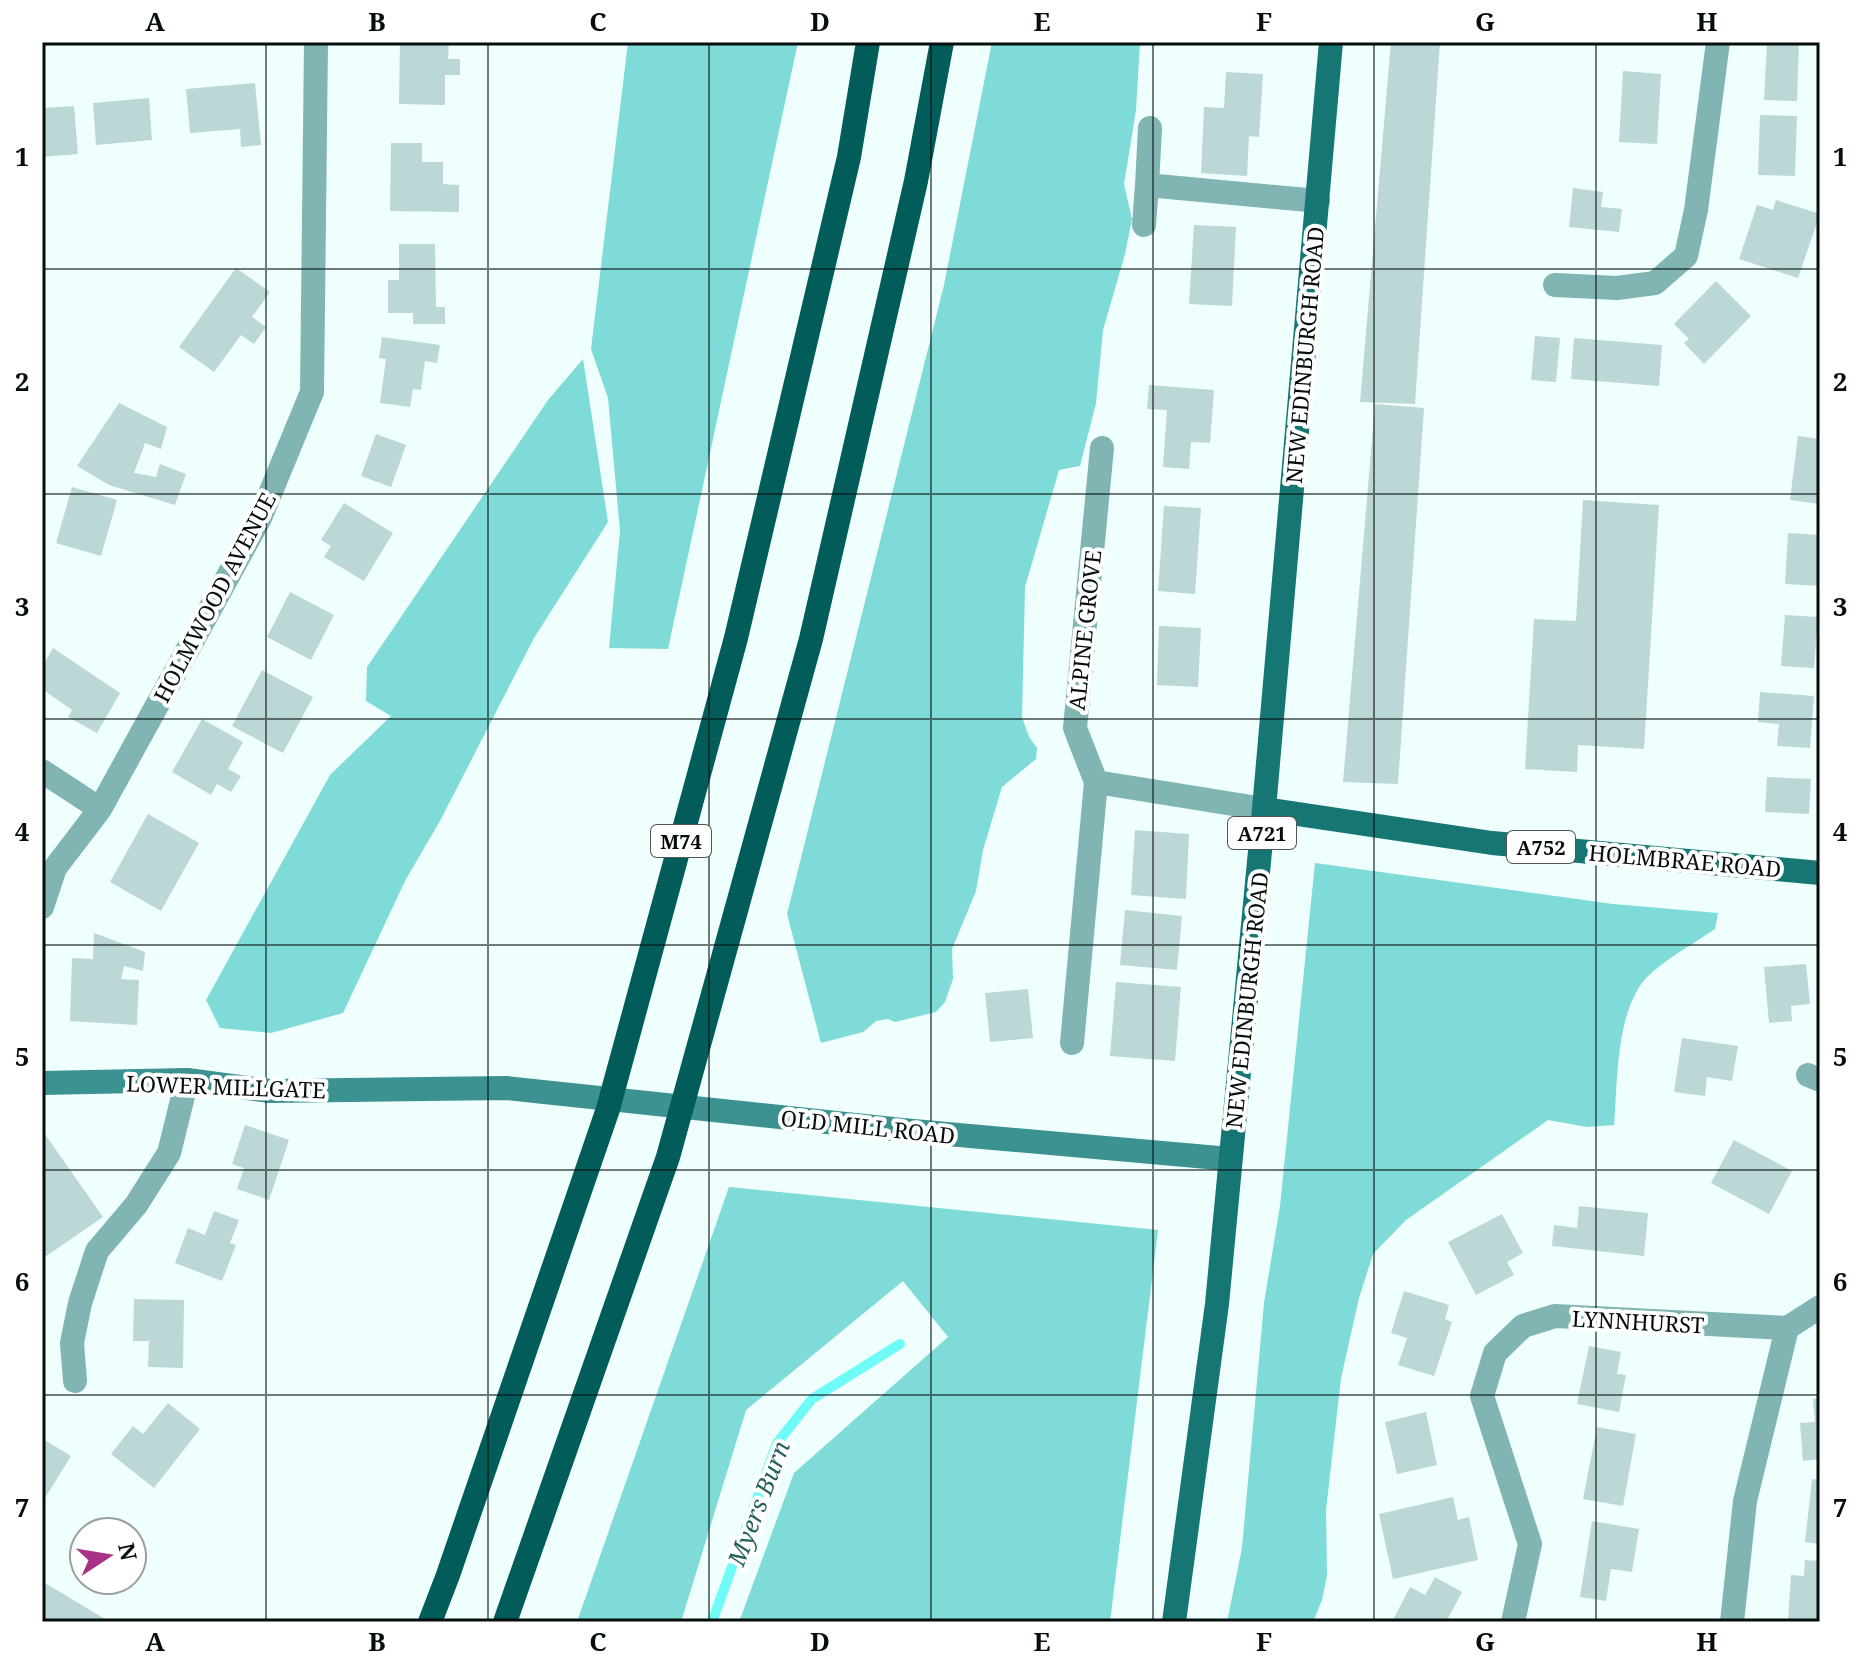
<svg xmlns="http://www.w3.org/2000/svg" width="1862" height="1664" viewBox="0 0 1862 1664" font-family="'Noto Serif',serif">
  <rect width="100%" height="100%" fill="#eefffd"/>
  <path fill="#7edbd7" d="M628,42h170l-130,607 -59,-1 11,-117 -12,-133 -17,-49z
    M992,42h148l-4,68 -12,74 8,35 -7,35 -22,76 -7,73 -16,63 -21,4 -34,117 -3,130 7,20 8,11 -1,11 -34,28 -19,63 -7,41 -24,58 1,30 -8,23 -9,10 -41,10 -7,-3 -12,2 -13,11 -42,11 -34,-129 157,-629z
    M583,359l25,163 -74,116 -93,181 -36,62 -62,132 -72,20 -51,-5 -14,-28 124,-225 61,-59 -25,-15 1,-34 181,-267z
    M1315,863l298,41 105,9 -3,16c-22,15 -48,29 -67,47 -33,34 -30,105 -34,149l-27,2 -39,-7 -142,100 -33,34 -14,44 -18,80 -15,132 1,65 -5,25 -9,22h-86l15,-74 22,-245 16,-97z
    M729,1187l429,43 -48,392h-371l55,-149 154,-136 -45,-56 -157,129 -65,212h-104z"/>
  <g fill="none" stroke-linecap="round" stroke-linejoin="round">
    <path stroke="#6ffcf8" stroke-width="10" d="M712,1622l65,-179 35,-44 88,-55"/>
  </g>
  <path fill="#bcd8d6" d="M400,42h49l-1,17h12v16h-15v30l-46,-1z
    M1391,42h49l-25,362 -55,-2z
    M1767,42h32l-2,59 -33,-1z
    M1623,71l38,3 -4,70 -38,-2z
    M1226,72l37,2 -4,63 -10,-1 -2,40 -46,-3 3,-66 20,1z
    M255,83l6,62 -20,2 -1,-18 -50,4 -4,-44z
    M149,98l3,42 -56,5 -3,-42z
    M74,106l4,48 -36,3v-49z
    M1760,115l37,1 -2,60 -37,-1z
    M391,143h31v19h21v22l16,1v27l-69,-1z
    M1573,188l30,4 -2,15 21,2 -3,23 -50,-5z
    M1776,200l44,14 -22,64 -59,-19 18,-54 16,5z
    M1194,225l42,2 -4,79 -43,-2z
    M399,244h36l1,63h9v17h-32v-11h-25v-33h11z
    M236,268l34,24 -18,25 14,10 -12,17 -13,-9 -27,37 -35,-25z
    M1716,281l35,35 -47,48 -20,-21 5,-4 -15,-15z
    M1535,336l25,2 -4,44 -25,-2z
    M382,337l58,8 -3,18 -12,-2 -4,29 -8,-1 -3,18 -30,-4 6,-44 -7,-1z
    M1574,338l88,7 -3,41 -88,-7z
    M1149,385l65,5 -4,53 -19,-1 -2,27 -26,-2 4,-57 -20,-1z
    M119,403l48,24 -6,22 -16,-6 -11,30 22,4 4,-13 26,10 -11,31 -66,-20 -32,-19z
    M1375,404l49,4 -26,376 -55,-2z
    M376,434l30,11 -15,42 -30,-11z
    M1798,436l22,3v65l-30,-4z
    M72,487l45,13 -16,56 -45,-13z
    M1583,500l76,5 -15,244 -66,-4 -1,27 -52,-3 9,-150 42,2z
    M344,503l49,30 -29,48 -40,-24 7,-11 -10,-6z
    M1164,506l37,2 -6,86 -37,-3z
    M1788,533l32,2v51l-35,-2z
    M290,592l44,23 -23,45 -44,-23z
    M1785,615l33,2 -4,51 -33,-2z
    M1159,626l42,2 -3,59 -41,-2z
    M53,648l67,45 -23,40 -29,-16 4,-7 -30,-21v-22z
    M262,670l51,27 -30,56 -51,-27z
    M1760,692l54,4 -4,52 -33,-2 2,-22 -21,-2z
    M202,719l41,23 -15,27 13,7 -10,16 -14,-8 -6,11 -39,-23z
    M1767,777l44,2 -2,35 -44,-2z
    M148,814l51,29 -38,68 -51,-29z
    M1135,830l54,4 -3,65 -55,-4z
    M1125,910l57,6 -5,54 -57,-5z
    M94,933l51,19 -2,19 -19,-5 -3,13 18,1 -2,45 -67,-4 2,-63 21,1z
    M1806,964l4,40 -19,2 1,15 -23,2 -5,-56z
    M1116,982l65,5 -6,74 -65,-5z
    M1028,989l5,49 -43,4 -5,-49z
    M1682,1038l56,8 -6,35 -25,-4 -2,19 -31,-4z
    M245,1125l44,15 -20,60 -32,-11 7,-21 -12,-4z
    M42,1130l61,87 -61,42z
    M1734,1140l58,31 -23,43 -58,-31z
    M1579,1206l69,7 -4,43 -92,-10 2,-21 23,3z
    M214,1211l25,9 -9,23 6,2 -14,36 -47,-18 13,-35 17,7z
    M1502,1214l21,39 -16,9 7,13 -38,20 -28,-53z
    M1404,1291l45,14 -4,14 7,3 -18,54 -36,-11 9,-27 -16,-5z
    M134,1299l50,1 -1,68 -35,-1 1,-26h-16z
    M1589,1346l32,6 -4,22 9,1 -7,37 -42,-8z
    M1820,1398v61l-17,2 -3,-38 15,-1 -2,-23z
    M168,1403l32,26 -46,59 -43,-34 22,-28 10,8z
    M1426,1412l11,53 -40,9 -12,-52z
    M1597,1427l39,7 -13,72 -40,-7z
    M43,1439l28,17 -29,47v-62z
    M1812,1479l8,1v64l-15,-2z
    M1453,1497l5,23 11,-3 9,43 -85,19 -14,-65z
    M1592,1521l47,8 -7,43 -21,-3 -5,32 -26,-4z
    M1805,1560l15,1v61h-32l3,-47 13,1z
    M1435,1577l27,15 -16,30h-54l18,-35 15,8z
    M45,1583l65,39h-68v-34z"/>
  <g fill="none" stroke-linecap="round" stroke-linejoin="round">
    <path stroke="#81b5b3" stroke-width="24" d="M1147,185l3,-57
      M1144,225l3,-40 171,16
      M1555,285l62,3 38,-5 31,-27 10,-46 22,-168
      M1102,448l-27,280 21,54 168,27
      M42,771l58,38 160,-291 52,-126 4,-350
      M42,907l13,-39 45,-59
      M1072,1043l24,-261
      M1808,1075l12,5
      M75,1381l-3,-38 8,-40 17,-52 39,-46 33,-52 18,-73
      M1513,1622l17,-78 -48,-148 13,-43 28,-27 32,-10 232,12 33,-21
      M1732,1622l13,-121 42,-173"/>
    <path stroke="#3b9290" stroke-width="24" d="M42,1083l145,-3 83,11 236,-3 396,42 328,29"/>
    <path stroke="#157674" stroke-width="24" d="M1264,809l228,34 328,30
      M1174,1622l43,-318 47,-495 67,-767"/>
    <path stroke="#025c5a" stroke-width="24" d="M430,1622l18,-47 160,-466 128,-471 113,-481 19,-115
      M505,1622l163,-465 143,-518 105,-458 26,-139"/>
  </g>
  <path fill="none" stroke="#050e0d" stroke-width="2" stroke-opacity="0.55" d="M266,42v1580M488,42v1580M709,42v1580M931,42v1580M1153,42v1580M1374,42v1580M1596,42v1580M42,269h1778M42,494h1778M42,719h1778M42,945h1778M42,1170h1778M42,1395h1778"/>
  <g text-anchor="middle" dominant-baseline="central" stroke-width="8" stroke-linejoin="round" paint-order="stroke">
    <g fill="#fff" stroke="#505656" stroke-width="2">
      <rect x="1228" y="817" width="68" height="32" rx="6"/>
      <rect x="651" y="825" width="60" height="32" rx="6"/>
      <rect x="1507" y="831" width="68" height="32" rx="6"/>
    </g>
    <g font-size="20" font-weight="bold" fill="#050e0d">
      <text x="1262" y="833">A721</text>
      <text x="681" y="841">M74</text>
      <text x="1541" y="847">A752</text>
    </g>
    <g font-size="22" fill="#050e0d" stroke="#fff">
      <text transform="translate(1304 355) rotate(-85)">NEW EDINBURGH ROAD</text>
      <text transform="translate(214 597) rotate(-62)">HOLMWOOD AVENUE</text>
      <text transform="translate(1084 630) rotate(-84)">ALPINE GROVE</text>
      <text transform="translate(1685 860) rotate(5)">HOLMBRAE ROAD</text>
      <text transform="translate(1246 1000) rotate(-84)">NEW EDINBURGH ROAD</text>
      <text transform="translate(226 1086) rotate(2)">LOWER MILLGATE</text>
      <text transform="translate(868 1126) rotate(6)">OLD MILL ROAD</text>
      <text transform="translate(1638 1321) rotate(3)">LYNNHURST</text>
    </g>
    <g font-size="24" font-style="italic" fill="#26615f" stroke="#fff">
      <text transform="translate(758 1503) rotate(-69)">Myers Burn</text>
    </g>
  </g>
  <rect width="1862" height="1664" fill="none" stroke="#ffffff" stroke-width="88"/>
  <g transform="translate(108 1556) rotate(78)"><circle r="38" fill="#ffffff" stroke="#9b9f9e" stroke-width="2"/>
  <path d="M0-6L14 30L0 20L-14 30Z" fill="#aa3185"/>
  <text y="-12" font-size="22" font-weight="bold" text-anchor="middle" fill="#050e0d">N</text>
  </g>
  <rect x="44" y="44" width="1774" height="1576" fill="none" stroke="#050e0d" stroke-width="3"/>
  <g font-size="26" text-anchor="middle" font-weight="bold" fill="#050e0d">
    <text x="155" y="31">A</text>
    <text x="377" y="31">B</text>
    <text x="598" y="31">C</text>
    <text x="820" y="31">D</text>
    <text x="1042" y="31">E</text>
    <text x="1264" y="31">F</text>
    <text x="1485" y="31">G</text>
    <text x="1707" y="31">H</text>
    <text x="22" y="166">1</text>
    <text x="1840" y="166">1</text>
    <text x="22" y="391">2</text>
    <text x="1840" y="391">2</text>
    <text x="22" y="616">3</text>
    <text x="1840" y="616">3</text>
    <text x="22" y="841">4</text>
    <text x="1840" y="841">4</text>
    <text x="22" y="1066">5</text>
    <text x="1840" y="1066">5</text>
    <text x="22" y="1291">6</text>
    <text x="1840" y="1291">6</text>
    <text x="22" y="1517">7</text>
    <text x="1840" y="1517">7</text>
    <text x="155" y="1651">A</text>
    <text x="377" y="1651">B</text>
    <text x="598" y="1651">C</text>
    <text x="820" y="1651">D</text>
    <text x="1042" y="1651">E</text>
    <text x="1264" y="1651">F</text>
    <text x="1485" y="1651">G</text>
    <text x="1707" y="1651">H</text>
  </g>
</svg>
